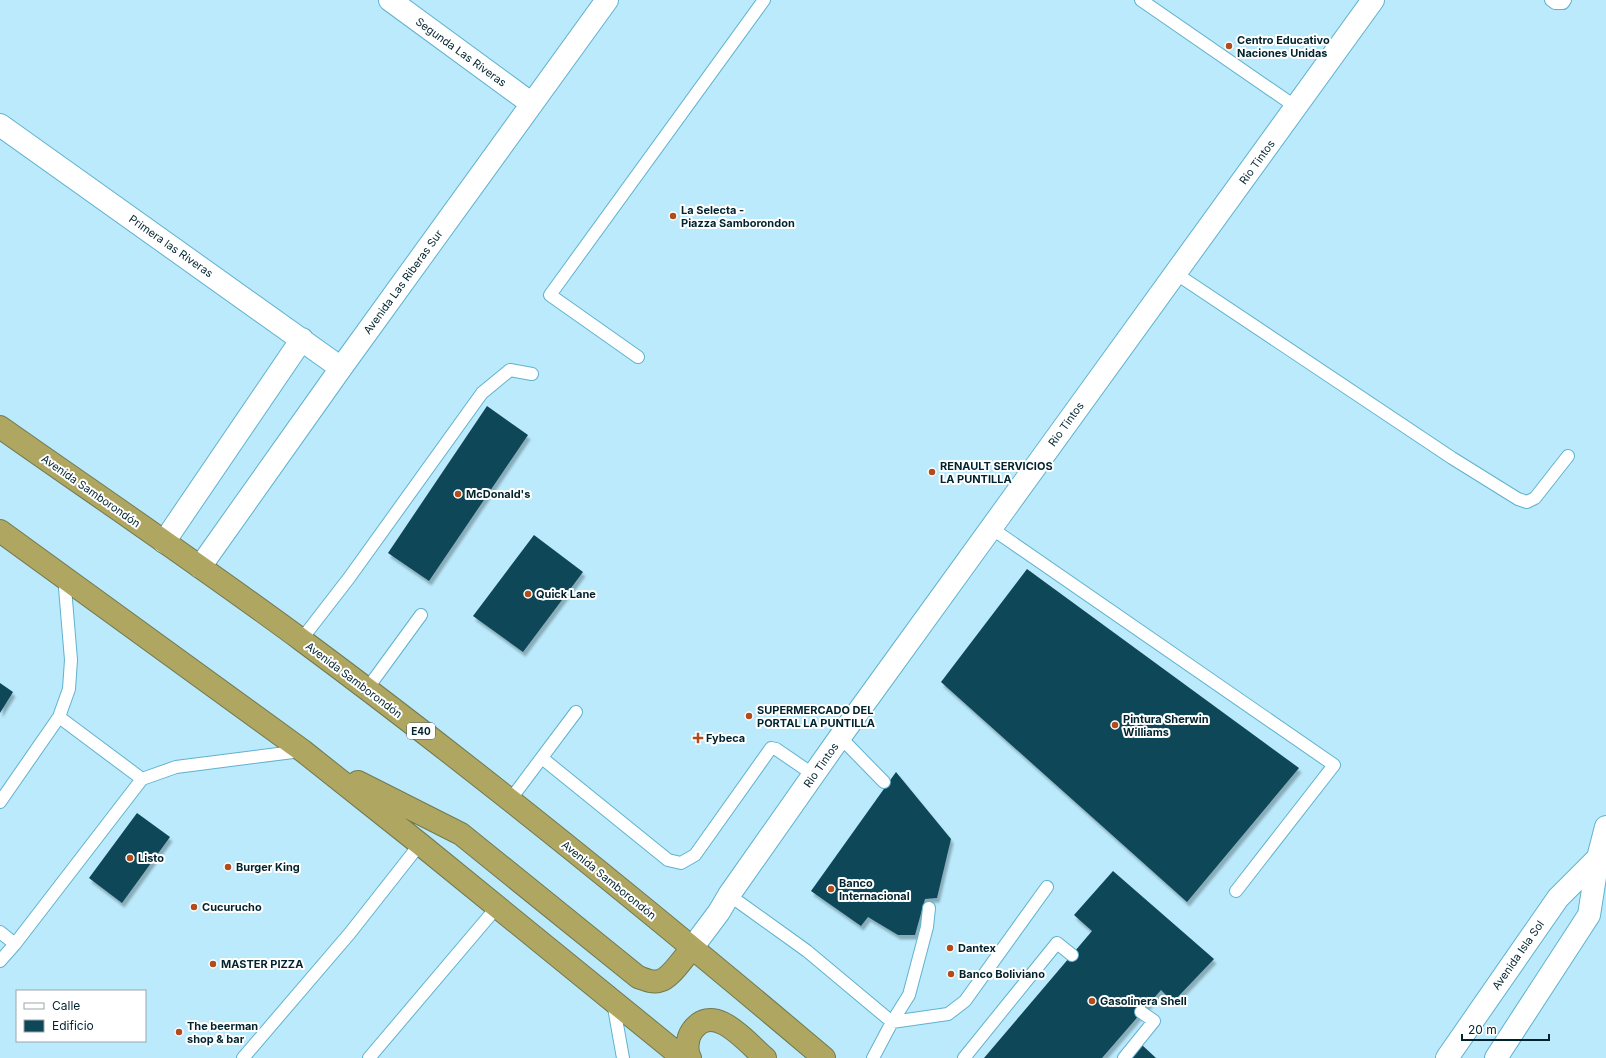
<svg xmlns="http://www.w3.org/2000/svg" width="1606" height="1058" viewBox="0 0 1606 1058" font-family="Inter,sans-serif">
  <defs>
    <filter id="shadow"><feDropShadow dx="2.5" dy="4.5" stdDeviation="1" flood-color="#0004"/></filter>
  </defs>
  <rect width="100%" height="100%" fill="#bbeafc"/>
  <path fill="#0d4758" filter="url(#shadow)" d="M487,406l41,29 -99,146 -41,-28z
    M534,535l49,37 -60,80 -50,-36z
    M1027,569l272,199 -112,134 -246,-220z
    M0,683l13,9 -13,21z
    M896,772l55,67 -14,59 -12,1 -10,36h-17l-30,-18 -7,9 -50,-35z
    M137,813l33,24 -48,66 -33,-25z
    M1113,871l101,88 -41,43 -12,-12 -59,68h-118l108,-127 -18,-16z
    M1142,1045l14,13h-24z"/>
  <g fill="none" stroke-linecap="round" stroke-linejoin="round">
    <defs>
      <path id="lane" d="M1141,0l155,107
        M1551,0l4,3h8l2,-3
        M1175,273l277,185 66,41 9,3 8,-4 33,-42
        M638,357l-88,-62 214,-295
        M991,528l343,237 -98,126
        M301,640l48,-62 133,-185 28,-23 22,4
        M367,689l54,-74
        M59,717l83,62
        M840,737l44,45
        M542,758l126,102 13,3 14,-8 76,-107 5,1 38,26
        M510,800l66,-88
        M0,802l59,-85 10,-28 2,-29 -7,-84
        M729,895l78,56 85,71 56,-8 17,-13 82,-114
        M0,932l15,12 127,-165 34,-12 125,-16
        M0,961l15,-17
        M613,1002l10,56
        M243,1058l107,-125 70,-89
        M369,1058l128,-151
        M873,1058l19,-36 17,-27 18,-68 2,-19
        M964,1058l93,-115 15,12
        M1124,1058l30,-37 -13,-9"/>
      <path id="street" d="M390,0l142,104
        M0,125l341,243
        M164,542l138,-203
        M200,567l141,-199 266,-368
        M692,948l27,-36 10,-17 111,-158 533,-737
        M1447,1058l111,-160 40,-40
        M1496,1058l93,-143 9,-57 8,-31"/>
      <path id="highway" d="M0,427c101,71 203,140 303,214 178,132 351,273 521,417
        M0,531l303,220 117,93 263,214
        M358,782l103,52 177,143c6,2 14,6 21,4 11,-2 26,-25 33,-33
        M690,1058c-4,-7 -3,-20 2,-27 22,-31 55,12 73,27"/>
    </defs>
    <use href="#lane" stroke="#60b2ce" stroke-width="14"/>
    <use href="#street" stroke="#60b2ce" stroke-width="24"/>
    <use href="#highway" stroke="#72794f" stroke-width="24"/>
    <use href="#lane" stroke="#fff" stroke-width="12"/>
    <use href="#street" stroke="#fff" stroke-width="22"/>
    <use href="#highway" stroke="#afa761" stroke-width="22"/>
  </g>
  <g fill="#b14c1c" stroke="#fff" stroke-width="1.5">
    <circle cx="1229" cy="46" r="4"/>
    <circle cx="673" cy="216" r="4"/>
    <circle cx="932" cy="472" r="4"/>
    <circle cx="458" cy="494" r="4"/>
    <circle cx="528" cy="594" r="4"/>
    <circle cx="749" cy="716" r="4"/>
    <circle cx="1115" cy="725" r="4"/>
    <path d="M696 732h4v4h4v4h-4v4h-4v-4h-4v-4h4z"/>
    <circle cx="130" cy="858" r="4"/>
    <circle cx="228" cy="867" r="4"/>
    <circle cx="831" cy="889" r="4"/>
    <circle cx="194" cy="907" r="4"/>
    <circle cx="950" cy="948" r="4"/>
    <circle cx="213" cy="964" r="4"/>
    <circle cx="951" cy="974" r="4"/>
    <circle cx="1092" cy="1001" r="4"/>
    <circle cx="179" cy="1032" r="4"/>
  </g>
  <g text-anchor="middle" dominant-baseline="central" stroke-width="4" stroke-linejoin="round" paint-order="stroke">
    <rect fill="#fff" stroke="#4c656d" stroke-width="1" x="407" y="723" width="28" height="16" rx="3"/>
    <g font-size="10" font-weight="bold" fill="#00232e">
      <text x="421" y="731">E40</text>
    </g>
    <g font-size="11" font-weight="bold" fill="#00232e" stroke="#fff" text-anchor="start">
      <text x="1237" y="40">Centro Educativo<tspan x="1237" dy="13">Naciones Unidas</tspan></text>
      <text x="681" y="210">La Selecta -<tspan x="681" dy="13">Piazza Samborondon</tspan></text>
      <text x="940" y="466">RENAULT SERVICIOS<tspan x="940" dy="13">LA PUNTILLA</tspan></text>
      <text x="466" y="494">McDonald's</text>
      <text x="536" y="594">Quick Lane</text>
      <text x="757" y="710">SUPERMERCADO DEL<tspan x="757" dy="13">PORTAL LA PUNTILLA</tspan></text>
      <text x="1123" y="719">Pintura Sherwin<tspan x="1123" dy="13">Williams</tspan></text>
      <text x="706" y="738">Fybeca</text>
      <text x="138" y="858">Listo</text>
      <text x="236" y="867">Burger King</text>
      <text x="839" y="883">Banco<tspan x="839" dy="13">Internacional</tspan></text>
      <text x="202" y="907">Cucurucho</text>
      <text x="958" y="948">Dantex</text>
      <text x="221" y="964">MASTER PIZZA</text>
      <text x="959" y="974">Banco Boliviano</text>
      <text x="1100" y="1001">Gasolinera Shell</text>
      <text x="187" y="1026">The beerman<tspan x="187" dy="13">shop &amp; bar</tspan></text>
    </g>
    <g font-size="11" fill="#00232e" stroke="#fff">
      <text transform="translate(461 52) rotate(36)">Segunda Las Riveras</text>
      <text transform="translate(1257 162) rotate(-54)">Rio Tintos</text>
      <text transform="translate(171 246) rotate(35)">Primera las Riveras</text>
      <text transform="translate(403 282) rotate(-54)">Avenida Las Riberas Sur</text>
      <text transform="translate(1066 424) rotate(-54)">Rio Tintos</text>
      <text transform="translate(91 491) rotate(35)">Avenida Samborondón</text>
      <text transform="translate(354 680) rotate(37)">Avenida Samborondón</text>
      <text transform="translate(821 765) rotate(-55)">Rio Tintos</text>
      <text transform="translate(609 880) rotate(39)">Avenida Samborondón</text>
      <text transform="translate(1518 955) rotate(-55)">Avenida Isla Sol</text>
    </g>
  </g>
  <rect x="16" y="990" width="130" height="52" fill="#ffffff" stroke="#99a7ab"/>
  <rect x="24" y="1003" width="20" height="6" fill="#ffffff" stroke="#99a7ab"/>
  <text x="52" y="1010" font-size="12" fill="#00232e">Calle</text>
  <rect x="24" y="1020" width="20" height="12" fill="#0d4758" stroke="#99a7ab"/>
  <text x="52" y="1030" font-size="12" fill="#00232e">Edificio</text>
  <path d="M1462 1034v6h87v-6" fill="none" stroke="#00232e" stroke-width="2"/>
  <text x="1468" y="1034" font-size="12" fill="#00232e" stroke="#ffffff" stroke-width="3" paint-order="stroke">20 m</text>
</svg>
